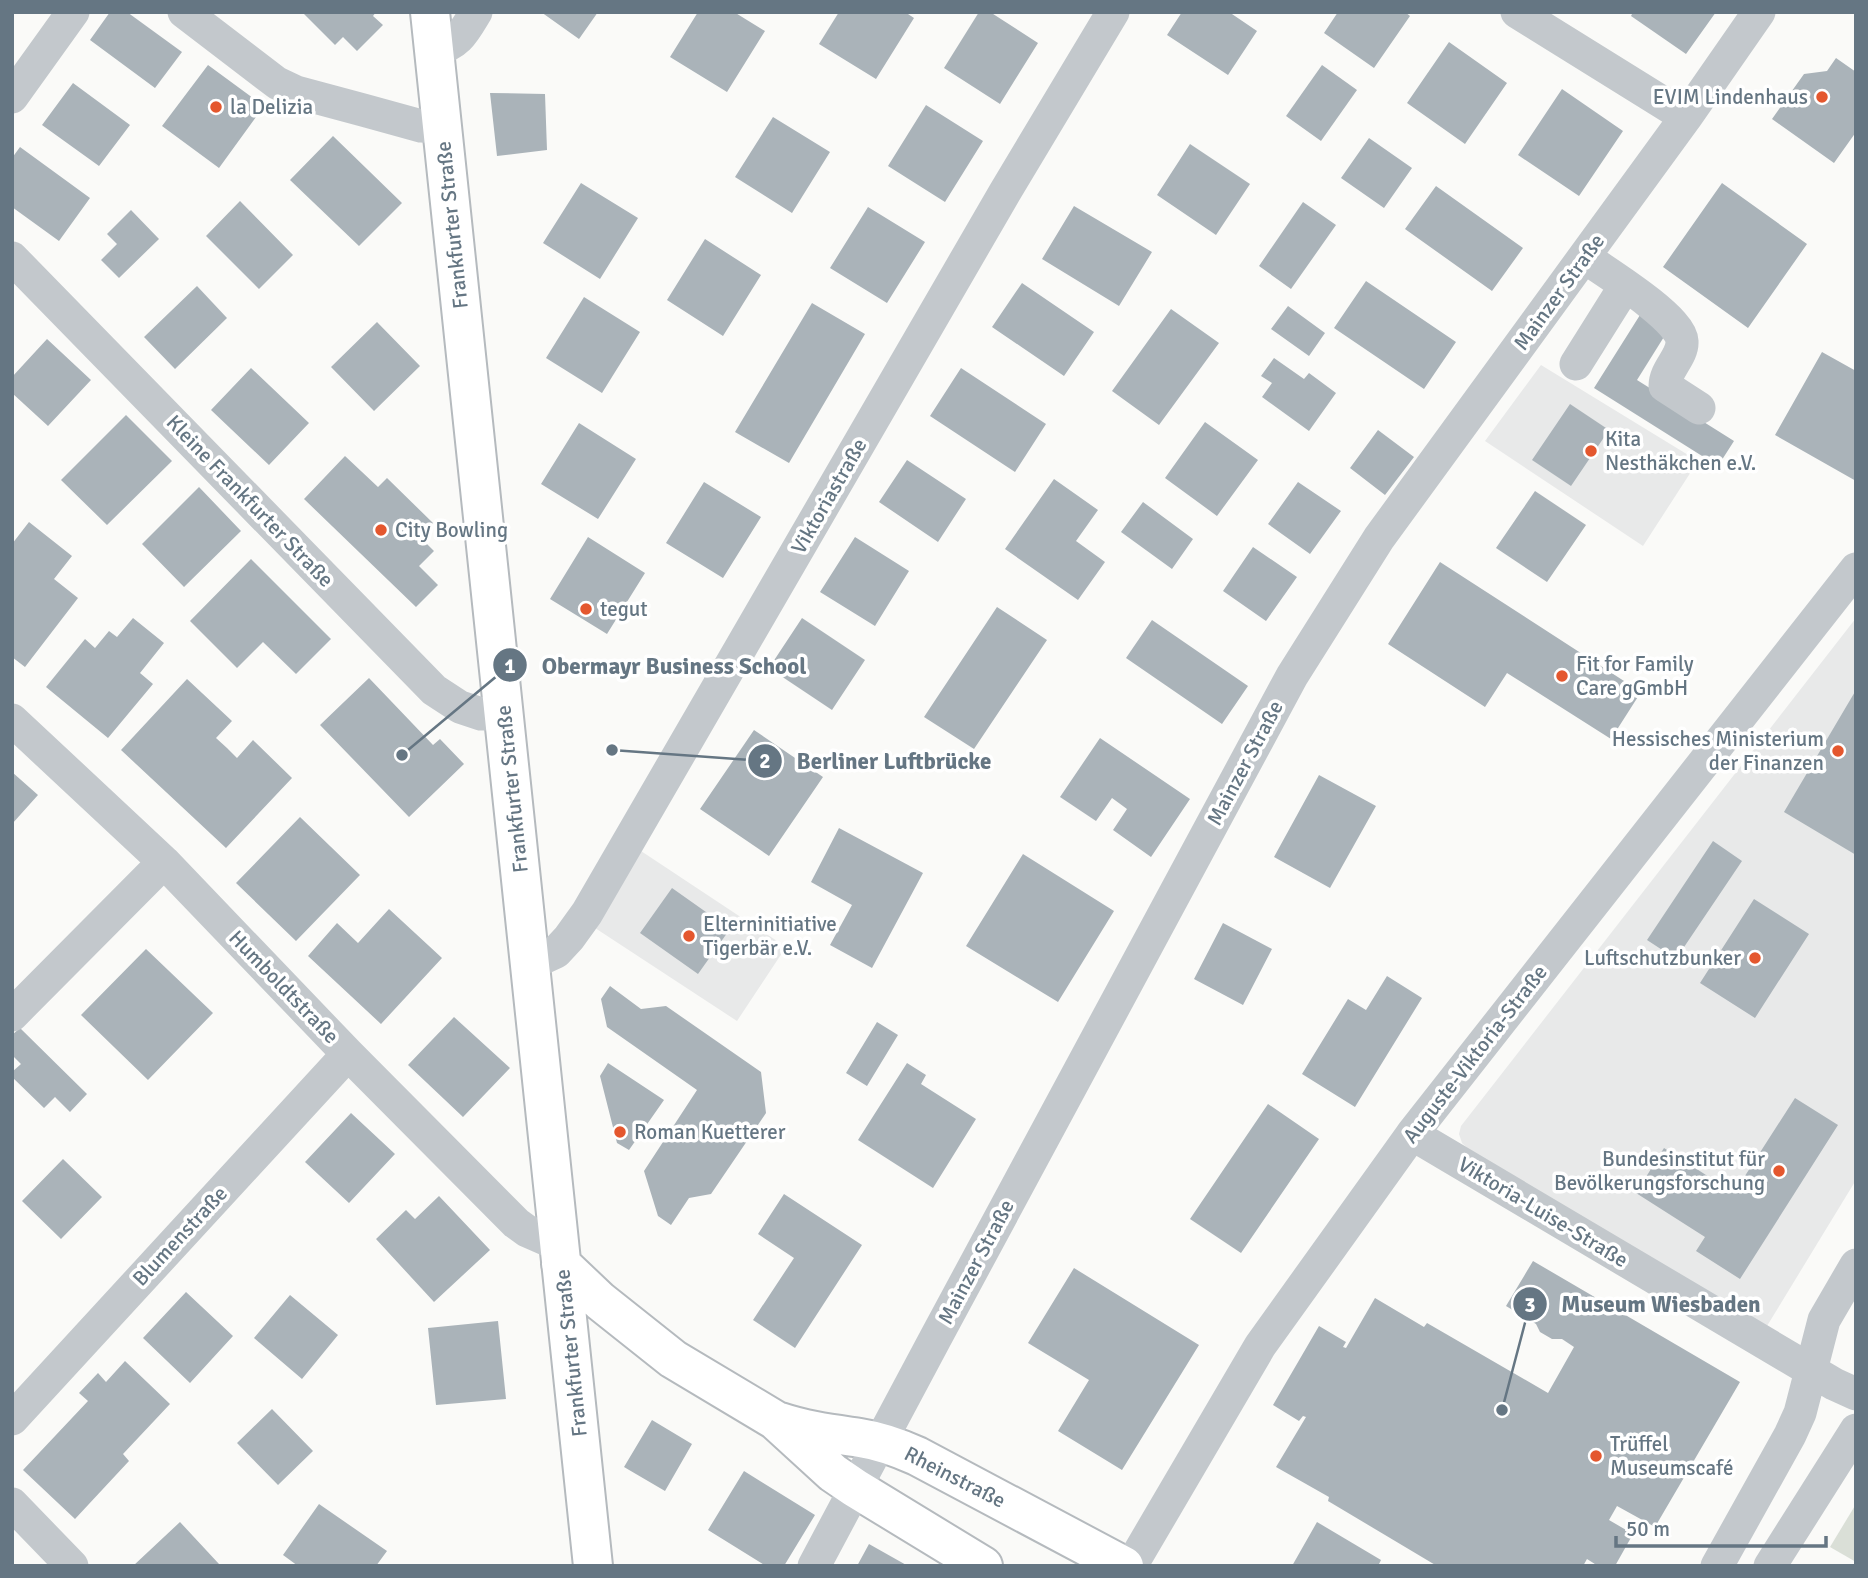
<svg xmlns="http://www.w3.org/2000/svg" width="1868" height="1578" viewBox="0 0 1868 1578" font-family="Signika,sans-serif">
  <rect width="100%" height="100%" fill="#fafaf8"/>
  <path fill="#e8e9e9" d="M1541,365l157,96 -55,85 -158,-105z
    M1856,618v562l-89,146 -297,-175 -8,-8 -3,-9 2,-8z
    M641,851l145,96 -49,74 -145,-95z"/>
  <path fill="#dadfd7" d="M1856,1504v58l-26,-15z"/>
  <path fill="#aab3b9" d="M110,12h17l55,40 -27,36 -65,-48z
    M302,12h74l-3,4 10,9 -26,26 -14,-14 -8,8z
    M541,12h57l-19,27z
    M698,12h36l31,19 -38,61 -57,-35z
    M839,12h66l9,6 -38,61 -57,-35z
    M979,12h11l48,31 -38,61 -56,-36z
    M1182,12h47l28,19 -29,44 -61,-40z
    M1338,12h67l5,4 -36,52 -50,-35z
    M1633,12h83l-30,42 -55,-38z
    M1449,42l58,41 -42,61 -58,-41z
    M1836,58l20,14v60l-22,31 -62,-44 32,-45 23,-3z
    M208,65l56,41 -45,62 -57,-42z
    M1322,65l35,25 -36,51 -35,-25z
    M73,83l57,42 -31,41 -57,-41z
    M1562,89l61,42 -44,65 -61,-41z
    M490,93l55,1 2,56 -50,6z
    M926,105l57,36 -38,61 -57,-36z
    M773,117l57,35 -38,61 -57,-36z
    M333,136l69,67 -43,43 -69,-66z
    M1369,138l43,30 -28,40 -43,-30z
    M1190,144l60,40 -34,51 -59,-40z
    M20,147l70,51 -31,43 -47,-34v-49z
    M581,183l57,35 -38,61 -57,-36z
    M1722,183l85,61 -59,84 -85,-61z
    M1436,186l87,62 -31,43 -87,-62z
    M240,201l53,54 -34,34 -53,-53z
    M1303,202l33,23 -45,64 -32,-23z
    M1074,206l78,46 -33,54 -77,-47z
    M868,207l57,35 -38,61 -57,-35z
    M131,210l28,29 -40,39 -18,-18 16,-16 -10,-10z
    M705,239l56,36 -38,61 -56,-36z
    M1366,281l90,61 -32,47 -90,-61z
    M1022,283l72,49 -30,44 -72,-49z
    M197,286l30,32 -52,51 -31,-32z
    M584,297l56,35 -38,61 -56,-35z
    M812,303l53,31 -76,129 -54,-31z
    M1288,306l37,27 -16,23 -38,-27z
    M1171,309l48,34 -60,82 -47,-34z
    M1640,315l27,17 -30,48 97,61 -16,25 -124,-78z
    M377,322l43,44 -46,45 -43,-44z
    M47,339l44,41 -43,46 -36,-33v-16z
    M1822,352l34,19v110l-81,-46z
    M1274,358l30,21 5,-6 27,20 -27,38 -47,-34 10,-14 -11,-7z
    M251,368l58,55 -40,42 -58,-55z
    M961,368l85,56 -31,48 -85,-56z
    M1570,404l39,26 -38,56 -39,-26z
    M126,415l46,46 -65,64 -46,-45z
    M1205,422l53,38 -41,56 -52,-38z
    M579,423l57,36 -38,60 -57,-35z
    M1378,430l36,27 -29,38 -35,-27z
    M345,456l33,31 9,-9 46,45 -13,14 14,14 -15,15 19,19 -22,22 -112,-108z
    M907,460l59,39 -28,43 -59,-40z
    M1054,479l44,31 -22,31 29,21 -27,38 -73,-51z
    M704,482l57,35 -38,61 -57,-35z
    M1298,482l43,29 -31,43 -42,-30z
    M199,487l42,44 -57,56 -42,-43z
    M1535,491l51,34 -39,57 -51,-34z
    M1143,502l50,37 -21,30 -51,-37z
    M29,522l43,34 -18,23 24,19 -53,69 -13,-10v-113z
    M588,537l57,36 -38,61 -57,-35z
    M855,537l54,34 -34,55 -55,-34z
    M1253,547l44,30 -31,44 -43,-30z
    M251,559l80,80 -35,35 -33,-32 -26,26 -47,-47z
    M1440,562l201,130 -30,47 -104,-66 -22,34 -97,-63z
    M997,607l50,33 -73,109 -50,-32z
    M133,618l31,25 -24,30 13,11 -45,54 -62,-51 39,-48 10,9 14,-17 8,6z
    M802,618l63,42 -33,50 -63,-42z
    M1152,620l96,66 -26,38 -96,-66z
    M369,678l64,67 7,-6 24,25 -55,53 -89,-92z
    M187,679l45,42 -16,17 11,10 10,10 16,-18 39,38 -66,70 -105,-98z
    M1856,690v165l-72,-43z
    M754,730l69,47 -54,79 -69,-47z
    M1100,738l90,61 -39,58 -38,-27 14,-21 -15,-11 -16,23 -36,-24z
    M12,772l26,23 -26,29z
    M1319,775l57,31 -46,82 -56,-31z
    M300,817l60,58 -64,66 -60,-58z
    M839,828l84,45 -51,95 -42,-23 22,-40 -41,-23z
    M1713,841l29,20 -66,98 -29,-19z
    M1023,854l91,57 -56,91 -92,-56z
    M672,888l58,41 -32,45 -58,-41z
    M1754,899l55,35 -54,84 -55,-35z
    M389,909l53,49 -61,66 -73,-68 29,-33 21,20z
    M1223,923l49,26 -29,56 -49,-26z
    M146,949l67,64 -65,67 -67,-65z
    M1387,976l35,22 -67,109 -53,-33 46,-75 18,11z
    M610,986l31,23 25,-3 95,66 5,41 -55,81 -22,4 -18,27 -13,-9 -14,-45 53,-81 -90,-63 -6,-28z
    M454,1017l56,51 -47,49 -55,-52z
    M877,1022l21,13 -31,51 -21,-13z
    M20,1028l67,66 -17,18 -15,-15 -11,11 -32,-31v-5l9,-8 -9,-9v-20z
    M608,1063l56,37 -35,50 -12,-7 -17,-67z
    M907,1063l19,12 -5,9 55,35 -43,69 -75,-48z
    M1795,1098l43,27 -98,154 -44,-28 9,-14 -69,-44 28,-45 70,45z
    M1268,1104l51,35 -78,114 -51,-34z
    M351,1113l44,41 -46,49 -44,-41z
    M63,1159l39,38 -41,42 -39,-38z
    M784,1194l78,51 -67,103 -42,-28 41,-62 -36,-24z
    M439,1196l51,54 -56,52 -58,-63 30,-29 9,9z
    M1533,1261l207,121 -85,145 -38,-21 -8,14 24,14 -18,32h-17l-11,-7 -4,7h-146l-109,-65 1,-4 -53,-30 30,-50 -3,-1 -4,5 -26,-16 46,-79 27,16 -3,5 3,1 29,-50 49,29 3,-4 121,70 26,-46 -12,-8h-10l-12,-7 -4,-8 -30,-18z
    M1074,1268l125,77 -77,125 -64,-39 31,-51 -61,-37z
    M186,1292l47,44 -43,47 -47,-45z
    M290,1295l48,40 -36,44 -48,-41z
    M498,1321l8,78 -70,6 -8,-77z
    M125,1361l45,43 -47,50 6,7 -54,58 -52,-49 65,-69 -9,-8 19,-20 8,9z
    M272,1409l41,42 -35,34 -41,-42z
    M652,1420l40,24 -27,47 -41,-24z
    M744,1471l71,44 -31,51h-18l-58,-36z
    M319,1504l68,47 -11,15h-78l-15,-11z
    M180,1522l39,42 -2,2h-84z
    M1317,1522l64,38 -3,6h-86z
    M869,1544l39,22h-51z"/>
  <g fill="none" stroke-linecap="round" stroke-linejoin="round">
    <defs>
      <path id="major" d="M430,12l163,1554
        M561,1264l39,37 73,58 102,61 58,53 22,15 128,78
        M780,1422c27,9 53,12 80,16 20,3 39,10 57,18l207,110"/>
    </defs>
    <use href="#major" stroke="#b5babe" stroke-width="42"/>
    <path stroke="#c3c8cc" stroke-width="33" d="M184,12l93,71 19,9 67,18 58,16 21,1
      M1517,12l169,105
      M434,50c24,-5 30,-18 42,-38
      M12,97l61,-85
      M1584,257c20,14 97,61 98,84 1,16 -17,28 -17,45l34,22
      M12,258l422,432 26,17 21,7h23
      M1576,364l49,-78
      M12,720l152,142 184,192 168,169 11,8 32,14
      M530,964l26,-12 13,-14 18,-25 418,-721 108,-180
      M12,1015l152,-153
      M1412,1134l422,250 22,10
      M12,1419l336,-365
      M12,1504l60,62
      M814,1566l121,-227 357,-663 87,-138 307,-421 73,-105
      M1131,1566l129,-220 152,-212 444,-565
      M1717,1566l73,-131 10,-22 24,-93 32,-55
      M1770,1566l86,-136"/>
    <use href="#major" stroke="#fff" stroke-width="38"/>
  </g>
  <g fill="#e4572e" stroke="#fff" stroke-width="2.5">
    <circle cx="1822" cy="97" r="7"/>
    <circle cx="216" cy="107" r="7"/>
    <circle cx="1591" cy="451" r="7"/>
    <circle cx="381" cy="530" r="7"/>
    <circle cx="586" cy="609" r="7"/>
    <circle cx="1562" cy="676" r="7"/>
    <circle cx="1838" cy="751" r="7"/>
    <circle cx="689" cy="936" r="7"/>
    <circle cx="1755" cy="958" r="7"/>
    <circle cx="620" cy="1132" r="7"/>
    <circle cx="1779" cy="1171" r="7"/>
    <circle cx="1596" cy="1456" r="7"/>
  </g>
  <g text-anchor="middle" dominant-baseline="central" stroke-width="7" stroke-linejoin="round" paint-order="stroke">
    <g font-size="21" fill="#657683" stroke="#fff" text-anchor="start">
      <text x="1808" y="97" text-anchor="end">EVIM Lindenhaus</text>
      <text x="230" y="107">la Delizia</text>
      <text x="1605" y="439">Kita<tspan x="1605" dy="24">Nesthäkchen e.V.</tspan></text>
      <text x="395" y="530">City Bowling</text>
      <text x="600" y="609">tegut</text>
      <text x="1576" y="664">Fit for Family<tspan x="1576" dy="24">Care gGmbH</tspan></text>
      <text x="1824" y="739" text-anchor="end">Hessisches Ministerium<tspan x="1824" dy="24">der Finanzen</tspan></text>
      <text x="703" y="924">Elterninitiative<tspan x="703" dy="24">Tigerbär e.V.</tspan></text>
      <text x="1741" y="958" text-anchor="end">Luftschutzbunker</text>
      <text x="634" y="1132">Roman Kuetterer</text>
      <text x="1765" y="1159" text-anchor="end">Bundesinstitut für<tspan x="1765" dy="24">Bevölkerungsforschung</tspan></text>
      <text x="1610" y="1444">Trüffel<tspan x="1610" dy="24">Museumscafé</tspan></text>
    </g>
    <g font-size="21" fill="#657683" stroke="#fff">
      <text transform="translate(452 225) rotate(-96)">Frankfurter Straße</text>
      <text transform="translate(1559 292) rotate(-54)">Mainzer Straße</text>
      <text transform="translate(829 496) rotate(-60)">Viktoriastraße</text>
      <text transform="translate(250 501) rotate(46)">Kleine Frankfurter Straße</text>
      <text transform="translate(1245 763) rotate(-62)">Mainzer Straße</text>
      <text transform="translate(512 789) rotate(-96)">Frankfurter Straße</text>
      <text transform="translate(284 987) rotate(46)">Humboldtstraße</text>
      <text transform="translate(1475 1054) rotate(-52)">Auguste-Viktoria-Straße</text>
      <text transform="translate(1543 1212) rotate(31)">Viktoria-Luise-Straße</text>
      <text transform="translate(180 1236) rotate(-47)">Blumenstraße</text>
      <text transform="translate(976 1262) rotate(-62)">Mainzer Straße</text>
      <text transform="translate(571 1353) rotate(-96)">Frankfurter Straße</text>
      <text transform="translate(955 1477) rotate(27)">Rheinstraße</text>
    </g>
  </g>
  <path fill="none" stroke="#657683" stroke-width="2.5" d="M402 755L510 665M612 750L765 761M1502 1410L1530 1304"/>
  <g fill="#657683" stroke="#fff" stroke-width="2.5">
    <circle cx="402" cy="755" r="7"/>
    <circle cx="612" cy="750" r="7"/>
    <circle cx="1502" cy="1410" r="7"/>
    <circle cx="510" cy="665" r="18"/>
    <circle cx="765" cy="761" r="18"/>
    <circle cx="1530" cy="1304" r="18"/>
  </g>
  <g font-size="21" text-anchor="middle" font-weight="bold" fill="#fff">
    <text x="510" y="673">1</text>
    <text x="765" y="768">2</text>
    <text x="1530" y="1312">3</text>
  </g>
  <g font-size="23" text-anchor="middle" font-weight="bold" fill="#657683" stroke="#fff" stroke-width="7" stroke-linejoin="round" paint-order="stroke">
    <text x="674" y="674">Obermayr Business School</text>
    <text x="894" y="769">Berliner Luftbrücke</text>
    <text x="1661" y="1312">Museum Wiesbaden</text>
  </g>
  <rect width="1868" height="1578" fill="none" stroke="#657683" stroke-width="28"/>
  <path d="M1616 1536v10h210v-10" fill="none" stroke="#657683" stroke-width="3.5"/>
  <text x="1626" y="1536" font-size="21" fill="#657683" stroke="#ffffff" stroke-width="5" paint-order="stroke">50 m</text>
</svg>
